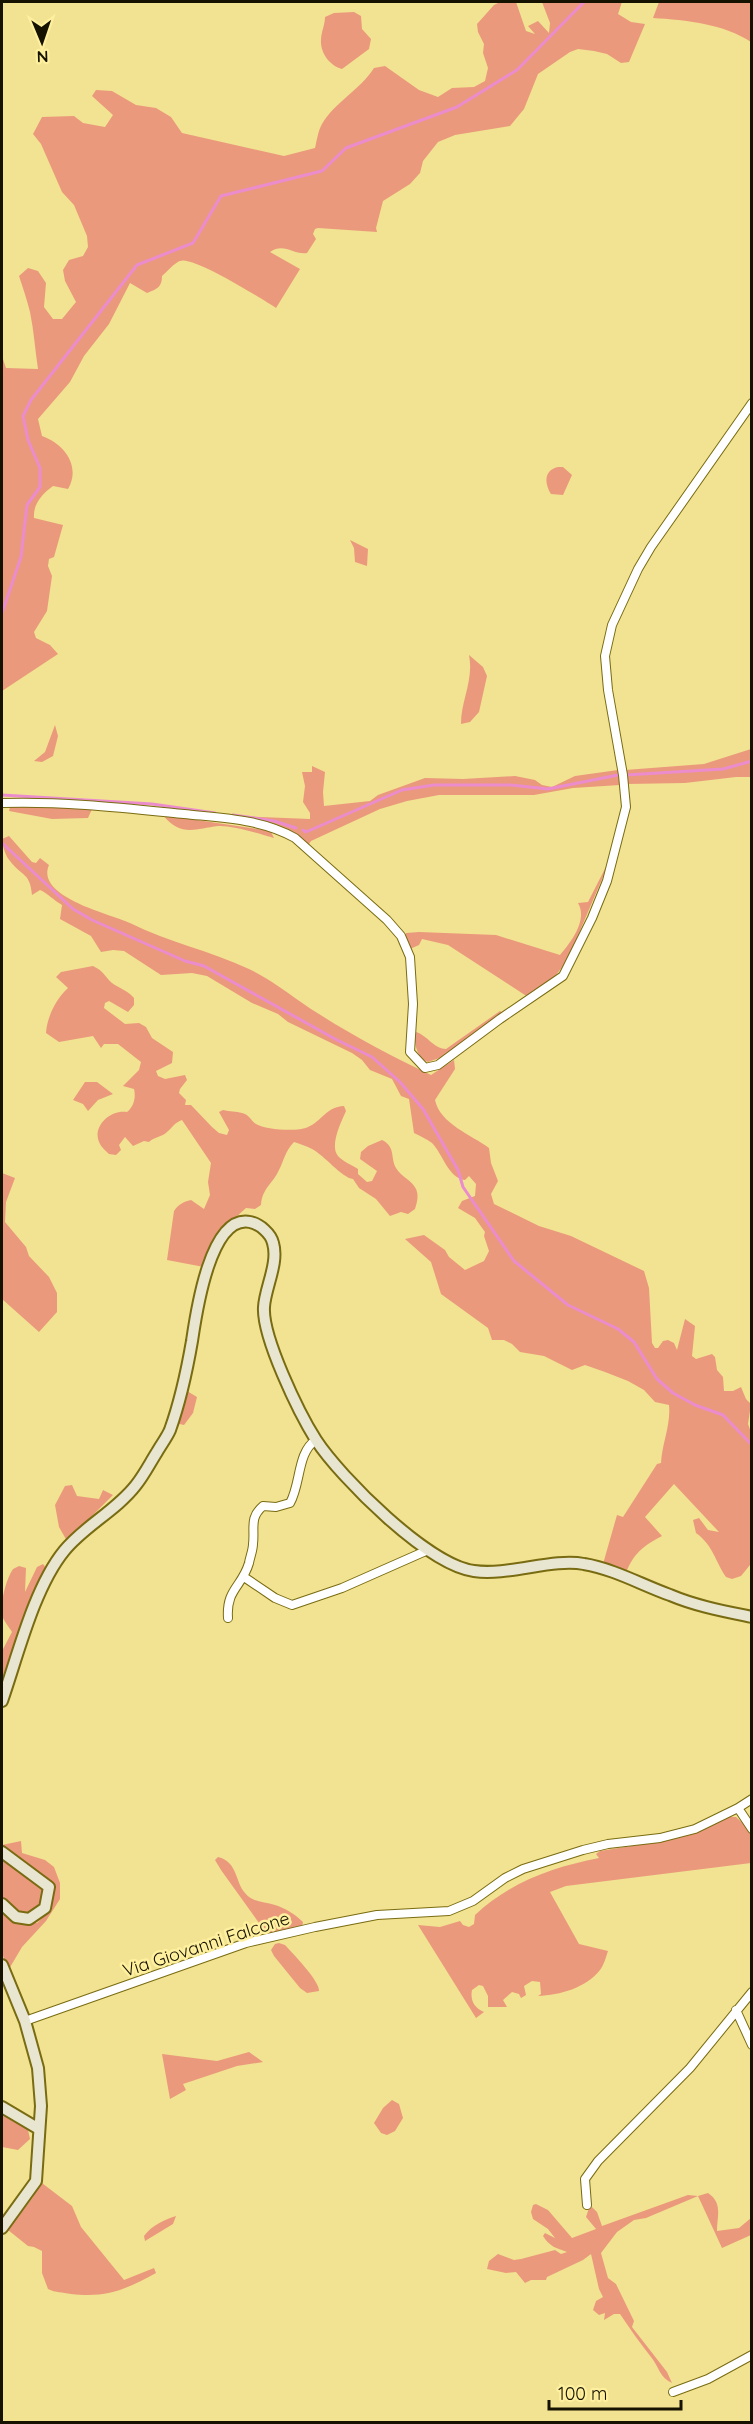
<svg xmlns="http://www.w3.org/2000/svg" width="753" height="2424" viewBox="0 0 753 2424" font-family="Quicksand,sans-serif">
  <rect width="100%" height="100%" fill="#f1e391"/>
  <path fill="#eb997c" d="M500,2h16l10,29 9,3 -7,-8 10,-5 11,12 1,-10 -8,-21h80l-4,12 13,8 14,2 -16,38 -8,1 -14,-9 -13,-3 -16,-2 -8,3 -32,22 -14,35 -14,17 -55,9 -17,7 -15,19 -3,12 -10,11 -27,17 -7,27 1,4 -59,-4 -3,1 -2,5 3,5 -9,14c-14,2 -23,-11 -37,-1l30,17 -24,39c-14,-9 -84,-53 -96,-47 -6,2 -13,11 -18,15 0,11 -5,13 -15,17l-17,-10 -21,41 -25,32 -14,26 -32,37 4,17c23,8 39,31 26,53l-15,-3c-11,8 -20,18 -19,32l29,7 -9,32 -5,2 -1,7 4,10 -5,35 -13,21 2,6 14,7 8,9 -56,37v-335l4,12 32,1c-3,-19 -4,-38 -8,-57 -3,-12 -7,-24 -11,-36l9,-8 10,3 8,12 -2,24 9,12h9l14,-17 -11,-21 -2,-11 6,-10 14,-4 5,-9 -1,-11 -13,-31 -12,-13 -21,-48 -8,-10 9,-17 32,-1 9,7 22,4 8,-12 -21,-19 4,-6 16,1 24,14 20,3 15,9 11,16 102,23 31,-8c2,-8 3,-17 7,-24 13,-22 38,-34 52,-56l11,-2 34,24 19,7 14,-9 22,-1 11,-6 3,-13 -5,-15 1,-9 -6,-12 -1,-8 17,-19z
    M659,2h92v40c-27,-18 -65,-22 -98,-24z
    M354,12l7,4 1,13 9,10 -2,10 -27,20c-12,-3 -22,-16 -21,-29 0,-8 4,-15 4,-23l9,-4z
    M558,467h5l9,8 -9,20 -12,-1c-7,-11 -7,-24 7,-27z
    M350,540l18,9 -1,17 -12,-4 -1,-14z
    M469,655l14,12 4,9 -8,36 -9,10 -9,2c0,-24 13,-44 8,-69z
    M55,725l3,11 -5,20 -11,6 -8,-1 11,-9z
    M751,749v28h-15l-51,6 -58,1 -2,-14 79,-6z
    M312,766l13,6 -2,20 1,14 46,-5 8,-6 47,-17 38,1 52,-3 20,4 7,5 10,2 23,-11 43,-6 2,15 -47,3 -39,7h-95l-32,6 -27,8 -41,19 -28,13 -4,6 -34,-23 -35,-8 72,3v-6l-7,-11 2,-16 -3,-14h10z
    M14,805l78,4 -4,9 -36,1 -43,-8 1,-4z
    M163,815l101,15 7,2 3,6c-12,-4 -44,-13 -56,-12 -23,3 -38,11 -55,-11z
    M9,836l23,26 4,1 4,-5 9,7c-14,32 61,49 81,58 38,19 81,28 119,46 25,12 47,31 70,45 36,23 74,43 112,61l23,-15 1,9 -20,31c5,24 37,35 54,48l2,15 7,18 -7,13 3,10 45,22 32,10 73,35 5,17 3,55 3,5h3l5,-7 5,-1 6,3 3,7 8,-31 10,7 -3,30 4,3 16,-5 3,3 2,13 6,7 1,14h9l8,-4 5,12 5,5 -3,20 4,11 -1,131 -1,-1 -9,11 -9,3 -6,-2c-11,-16 -13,-32 -30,-44l-3,-13 6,-2 9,12 11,2 -45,-48 -29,33 17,19c-18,9 -29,18 -36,37l-23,-9 14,-49 6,2 34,-53 4,-1c1,-20 10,-38 8,-58l-14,-3 -11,-12 -16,-9 -23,-9 -20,-7 -13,5 -28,-14 -24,-4 -8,-8 -8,-4h-12l-4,-12 -47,-34 -10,-32 -26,-23 19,-4 21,15 4,7 16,13 19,-9 5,-10 -5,-15 1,-4 -10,-14 -17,-10 4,-7 13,-5 1,-12 -7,-8 -4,4c-17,-2 -22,-26 -33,-37 -5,-4 -12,-7 -18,-10l-5,-34 -8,-3 -9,-17 -22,-9 -8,-10 -10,-7 -64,-31 -10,-8 -26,-11 -45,-27 -15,-3 -31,2 -37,-24 -11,-1 -12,2 -10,-16 -31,-17 2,-14c-7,-4 -15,-12 -22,-15l-8,5c-2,-23 -10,-18 -22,-34 -5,-6 -7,-14 -8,-22z
    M614,851l-47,110 -15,19 -24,17 -80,-52 -26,-6 -3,6 -9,4 -5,-12 1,-4 13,-1 77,3 64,20c11,-13 28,-35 18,-52l10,-1z
    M93,966c11,5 11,10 19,17 8,6 14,6 22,15v7l-6,7 -19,-11 -4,2 -1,5 21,16 14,-1 7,4 6,11 21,14 -1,11 -16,8 2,5 7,3 20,-4 2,5 -7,9 -1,4 7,7 -1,5h6l21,22 7,6 8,2 2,-5 -10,-18 4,-2c7,2 13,1 19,3 7,1 9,8 14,11 10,6 42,8 52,3 14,-6 18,-20 36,-21l2,5c-4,9 -17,35 -8,45 4,5 14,9 20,13v5l9,8 5,-1 5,-10 -17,-12 1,-7 7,-6 14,-6c14,7 8,17 14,28 5,9 16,12 20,21 3,7 1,13 -1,20l-7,5 -7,-2 -11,4 -14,-17 -17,-11 -6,-9c-11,-1 -29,-24 -41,-30 -5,-3 -12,-5 -18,-7 -9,9 -10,19 -16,30 -6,12 -16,17 -17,33l-6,4 -9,-1 -23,21 -19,38 -37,-7 7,-49c5,-7 9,-9 17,-11l13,9 6,-14 -2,-13 3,-19 -29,-43c-8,3 -9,7 -15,12 -5,5 -13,5 -18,10l-5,-1 -11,5 -8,-9 -6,8 2,5 -5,5 -7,-1c-4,-4 -8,-7 -10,-12 -7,-17 13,-33 28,-30 7,-5 9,-15 7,-23l-11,-3 16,-16 2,-8 -23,-18h-14l-3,4 -8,-12 -34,6 -13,-9c1,-16 10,-34 22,-45l-12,-11 5,-5z
    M500,1011l4,3 -59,42 -17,6c-12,-5 -13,-18 -14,-29l2,-1c12,4 17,16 30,17z
    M85,1082h12l16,12 -15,6 -10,11 -5,-7 -10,-4z
    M2,1173l13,5 -9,24 -1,20 21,25 3,9 20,21 8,16v19l-18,20 -37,-33z
    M187,1391l10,6 -4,16 -9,12 -9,-2z
    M72,1485l5,11 22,3 4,-9 10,5 -46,46 -8,-14 -4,-22 10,-19z
    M43,1564l3,4 -2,6 -42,113v-36l10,-19c-3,-5 -9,-12 -10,-17 -2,-12 4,-36 11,-46l6,-3 7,2 -1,24 12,-25z
    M728,1817h8l15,14v32l-185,23 -16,6 29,52 29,7c-2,6 -4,14 -8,19 -14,18 -40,25 -62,26l3,-2 -1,-12 -8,-1 -8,5 2,9 -5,3 -2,-4 -7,-2 -9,8 4,7h-19v-11l-5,-10 -4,-1 -7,5c-2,10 2,18 12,22l-8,6 -58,-93 22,2 20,-6 3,4 6,2 5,-3 1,-9c35,-33 78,-48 124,-57l-3,-4 4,-3 69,-11z
    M21,1841l1,12 23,7 9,7 6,16v16l-14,22 -24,26 -13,22 -7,-15v-44l17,11 18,2 11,-11 4,-19 -50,-48z
    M218,1857c20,5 17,25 27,36 8,10 19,8 30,12 10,3 21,10 28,17l-1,5 -33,10 -48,-67 -6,-10z
    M2,1858l42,31 -3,14 -14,11 -10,-2 -15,-15z
    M279,1943l6,2c8,9 35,36 34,46l-12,2 -7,-5 -26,-32 -3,-6 4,-6z
    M249,2052l14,10 -26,4 -54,18 3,6 -16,9 -8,-45 55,7z
    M392,2100l7,4 4,14 -8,13 -8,4 -6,-2 -7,-10 9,-15z
    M2,2111l26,19 2,9 -12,11 -16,-3z
    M38,2180l34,26 9,21 43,53 30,-12 2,5c-31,17 -50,25 -85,21 -9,-2 -15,-1 -23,-5l-6,-16v-22l-8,-4 -6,-1 -20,-16 25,-33z
    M708,2193c15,10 9,23 9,38l22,-3 12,-10v17l-29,13 -24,-52 -52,22 -12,2 -17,12 -16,21 7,25 8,6 18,37 -2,6 35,45 5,11c-12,-5 -13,-16 -21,-26 -11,-14 -21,-28 -31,-43h-6l-10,6 1,-7 -6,2 -6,-5 3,-9 7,-4 -4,-8 -8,-35 -8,6 -36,17 -1,3h-15l-6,3 -9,-11 -10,1 -19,-4 2,-8 9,-7 16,6 7,-1 34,-9 6,4 6,-2c-11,-4 -17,-5 -24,-16l2,-3 10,5 -7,-9 -15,-10 -2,-7 2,-7 3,-1 12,6 24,28 24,-9 -10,-12 4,-12 7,7 5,14 86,-31 10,1z
    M176,2216l-3,8 -28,17 -1,-5c8,-11 20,-16 32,-20z"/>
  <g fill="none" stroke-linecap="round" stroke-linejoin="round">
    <path stroke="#eb8ccd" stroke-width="3" d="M2,613l19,-56 6,-52 13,-18v-19l-12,-28 -5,-24 8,-16 106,-135 56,-22 28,-47 101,-25 24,-23 111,-41 60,-37 67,-68
      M626,775l97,-6 29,-8
      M2,795l150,9 63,9
      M233,815l41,6 22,7
      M303,830l3,2 96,-42 32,-5h77l37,4 70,-14
      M2,843l71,66 19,11 93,41 19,5 131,73 37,18 28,25 23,27 35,61 5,17 51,74 54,44 50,24 16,13 23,37 16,14 22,12 28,10 29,30"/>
    <defs>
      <path id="street" d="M2,803c60,-2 122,5 182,11 38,4 78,5 111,24l92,82 14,16 9,21 3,47 -3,48 15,16 13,-3 62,-46 63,-43 29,-58 15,-37 19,-74 -3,-32 -15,-85 -3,-34 7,-31 26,-56 13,-22 101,-144
        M244,1577l31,21 17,7 50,-17 86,-38
        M228,1618c-2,-29 14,-31 21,-55 1,-6 4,-13 4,-19 2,-16 -4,-26 10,-38l13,1 14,-4c11,-19 7,-51 26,-63
        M738,1808l14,21
        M736,2010l16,35
        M25,2021l221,-78 69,-16 62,-12 72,-4 24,-10 32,-23 18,-9 60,-19 25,-6 52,-6 35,-9 43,-21 14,-9
        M587,2205l-2,-26 13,-18 92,-93 62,-76
        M673,2392l35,-13 44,-24"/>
      <path id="secondary" d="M2,1701c16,-46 32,-113 62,-150 20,-25 52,-40 72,-66 8,-10 14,-22 21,-33 4,-7 10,-15 13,-22 10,-28 17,-60 22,-89 4,-27 18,-127 58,-119 10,2 21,12 23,21 6,20 -8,45 -9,64 -2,30 35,106 52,133 25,38 112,125 158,131 34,5 79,-13 110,-7 30,5 58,21 86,31 26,11 53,16 82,22
        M2,1852l47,35 -4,21 -16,11 -13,-2 -14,-13
        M2,1965l23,56 13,47 3,38 -5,75 -34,47
        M2,2107l37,22"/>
    </defs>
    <use href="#street" stroke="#796b11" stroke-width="10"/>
    <use href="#secondary" stroke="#796b11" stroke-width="14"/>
    <use href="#street" stroke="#fff" stroke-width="8"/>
    <use href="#secondary" stroke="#e8e5d0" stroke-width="10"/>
  </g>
  <g text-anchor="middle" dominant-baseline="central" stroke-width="5" stroke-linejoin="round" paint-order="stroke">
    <g font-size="18" fill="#161200" stroke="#fef09e">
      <text transform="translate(206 1944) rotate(-18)">Via Giovanni Falcone</text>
    </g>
  </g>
  <rect width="753" height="2424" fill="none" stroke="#161200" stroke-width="6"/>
  <g transform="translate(42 42) rotate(178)" stroke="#fef09e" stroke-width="4.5" paint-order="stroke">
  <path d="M0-4.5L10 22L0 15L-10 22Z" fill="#161200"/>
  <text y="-9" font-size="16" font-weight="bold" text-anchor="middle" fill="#161200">N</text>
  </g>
  <path d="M549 2400v9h132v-9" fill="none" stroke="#161200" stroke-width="3"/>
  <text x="558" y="2400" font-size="18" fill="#161200" stroke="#fef09e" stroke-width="4.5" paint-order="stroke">100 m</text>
</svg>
